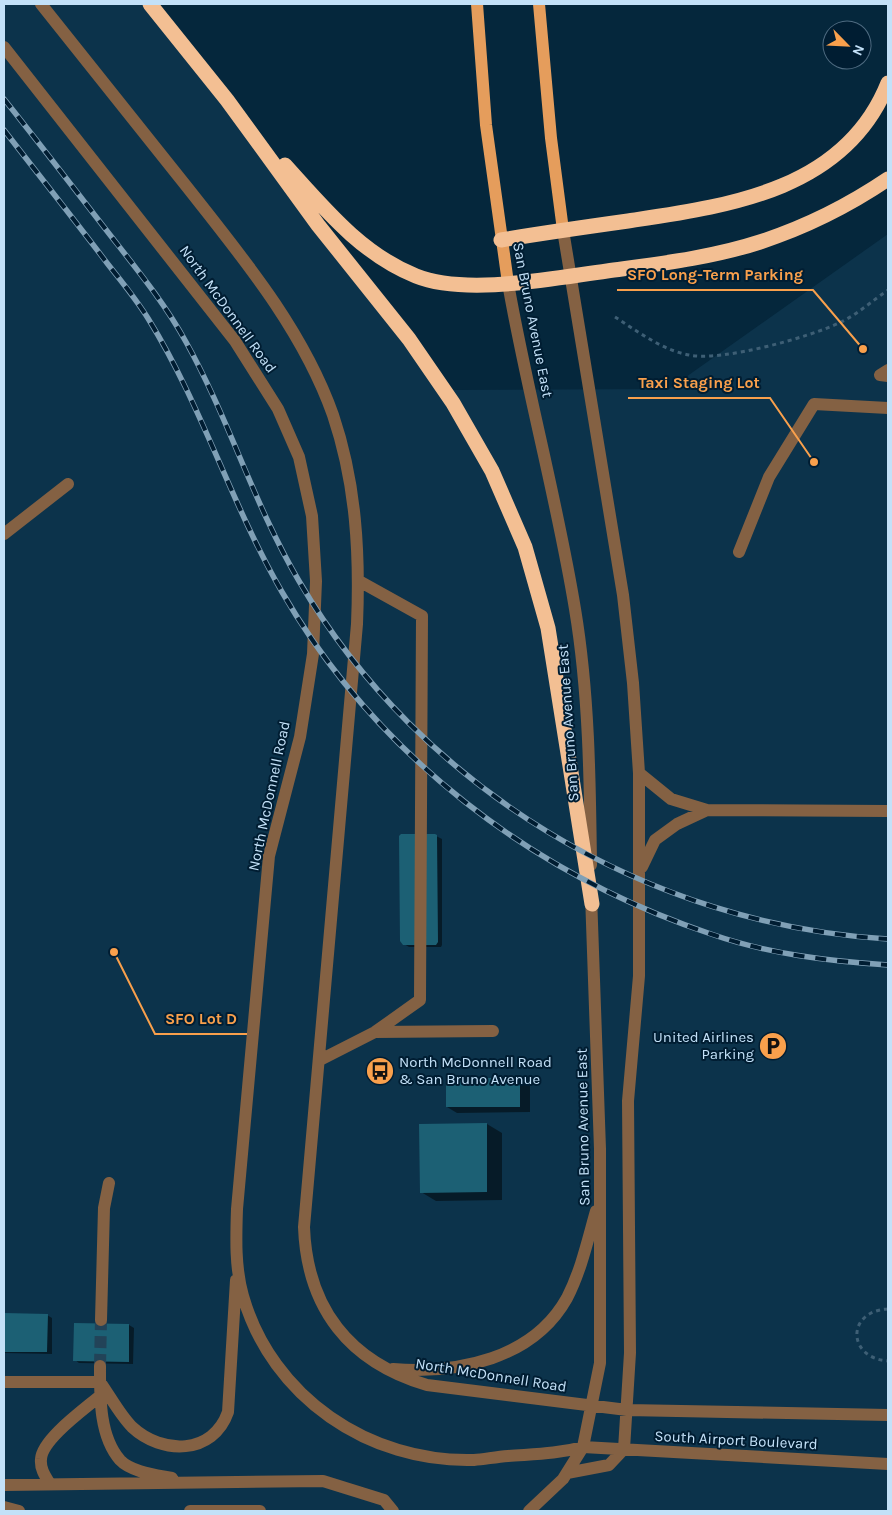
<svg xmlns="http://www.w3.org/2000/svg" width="892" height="1515" viewBox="0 0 892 1515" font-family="Karla,sans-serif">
  <rect width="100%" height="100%" fill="#05273c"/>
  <path fill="#0c334b" d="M4,4h144l302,386 219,-1 219,-155v1277h-884z"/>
  <path fill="#0007" d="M434,835l8,4v106l-1,2h-32l-5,-3z
    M520,1079l10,6v27l-73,1 -10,-6z
    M487,1124l15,9v67l-66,1 -15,-9z
    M4,1314l43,1 5,3v36l-48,-1z
    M75,1325h54l5,3 -1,36 -54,-1 -4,-3z"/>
  <path fill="#1c6074" d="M401,834h34l2,1 1,107 -2,3h-33l-3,-4 -1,-105z
    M446,1078h74v29h-74z
    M487,1123v69l-67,1 -1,-69z
    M4,1313l44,1 -1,38h-43z
    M74,1323l55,1v38l-56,-1z"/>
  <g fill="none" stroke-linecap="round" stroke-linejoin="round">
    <path stroke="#224358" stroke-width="12" stroke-dasharray="12 6" stroke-linecap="butt" d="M100,1366l1,-46"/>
    <path stroke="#3e5f75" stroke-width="3" stroke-dasharray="4 4" stroke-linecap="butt" d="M615,317c22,14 47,33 74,38 32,7 122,-18 152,-33 17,-8 32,-22 47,-32
      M888,1309c-42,2 -41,49 0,52"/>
    <path stroke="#846143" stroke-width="12" d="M41,4c49,61 97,122 146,183 56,71 116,143 146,228 23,68 27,138 24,209l-53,603c3,81 45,135 123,158l200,25 261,5
      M4,47l231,294 43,68 21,48 13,59 4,65 -3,73 -13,83 -31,119 -32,353c-1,29 -2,59 6,87 29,101 126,167 231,164 11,-1 22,-3 34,-4 26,-2 49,-2 75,-9l305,17
      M563,230l60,365 10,88 6,90v203l-11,125 2,252 -6,96
      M508,283c19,109 49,216 67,326 14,84 15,171 16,256
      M888,370l-8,5 8,1
      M4,534l64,-50
      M739,552l30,-75 45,-73 74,4
      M639,773l32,26 36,11 181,1
      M642,867l13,-27 22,-16 30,-14
      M375,1032l118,-1
      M320,1060l55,-28 45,-32 2,-384 -63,-35
      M101,1320l3,-112 5,-25
      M100,1366c0,30 -1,70 20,94 11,12 37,15 52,18
      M393,1369c65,5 140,-10 174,-71 14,-27 21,-59 29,-87
      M4,1382h96c10,14 20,33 32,45 30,28 81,28 96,-15l8,-132
      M567,1473l42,-8 15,-16
      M50,1484c-5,-8 -10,-15 -9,-25 1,-20 45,-51 60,-64
      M4,1485l319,-4 61,19 9,11
      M4,1507l15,4
      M190,1511h70
      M529,1511l34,-32 20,-32 17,-84v-214l-9,-254"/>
    <path stroke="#e59d5c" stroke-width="12" d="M477,4l9,121 22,158
      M539,4l12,134 12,92"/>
    <path stroke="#f3bf93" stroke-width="15" d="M150,4l77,96 91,125 91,114 44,64 39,68 33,76 23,81 44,276
      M285,165c39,43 76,89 131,111 50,20 138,2 191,-5 51,-7 104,-13 153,-29 46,-15 88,-36 128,-63
      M501,240c42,-7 84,-13 127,-19 100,-15 217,-30 260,-138"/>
    <defs>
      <path id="rail" d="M4,99c35,44 69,88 103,132 28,36 57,71 79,111 43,77 68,163 113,239 121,208 350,344 589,358
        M4,130c34,44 69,88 103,133 14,18 30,37 42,57 53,86 82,184 133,272 95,164 250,282 429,342 57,20 117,27 177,31"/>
    </defs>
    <use href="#rail" stroke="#80a0b6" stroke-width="5.5"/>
    <use href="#rail" stroke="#001d32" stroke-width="4" stroke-dasharray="11" stroke-linecap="butt"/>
  </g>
  <defs>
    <symbol id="parking-disc" viewBox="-11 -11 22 22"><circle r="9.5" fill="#f9a04c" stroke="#001d32"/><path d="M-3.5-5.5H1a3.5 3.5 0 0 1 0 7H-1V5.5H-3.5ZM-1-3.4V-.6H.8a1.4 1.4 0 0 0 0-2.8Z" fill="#111"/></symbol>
    <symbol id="bus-disc" viewBox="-11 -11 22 22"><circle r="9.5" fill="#f9a04c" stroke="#001d32"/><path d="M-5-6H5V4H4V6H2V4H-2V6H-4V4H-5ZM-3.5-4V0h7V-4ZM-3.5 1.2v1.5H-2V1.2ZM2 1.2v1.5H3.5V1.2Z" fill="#111"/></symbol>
  </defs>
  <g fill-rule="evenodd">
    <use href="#parking-disc" x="757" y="1030" width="32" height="32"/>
    <use href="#bus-disc" x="364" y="1055" width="32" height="32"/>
  </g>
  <g text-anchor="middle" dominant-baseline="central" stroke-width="4" stroke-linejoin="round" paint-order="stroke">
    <g font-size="15" fill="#c3e1f8" stroke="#001d32">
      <text transform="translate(228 309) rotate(54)">North McDonnell Road</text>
      <text transform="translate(533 320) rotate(79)">San Bruno Avenue East</text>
      <text transform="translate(568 723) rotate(-94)">San Bruno Avenue East</text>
      <text transform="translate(269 796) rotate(-78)">North McDonnell Road</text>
      <text transform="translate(583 1127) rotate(-91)">San Bruno Avenue East</text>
      <text transform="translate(491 1375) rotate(9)">North McDonnell Road</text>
      <text transform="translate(736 1440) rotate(3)">South Airport Boulevard</text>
    </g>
    <g font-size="15" fill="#c3e1f8" stroke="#001d32" text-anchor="end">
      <text x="754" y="1037">United Airlines<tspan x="754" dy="17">Parking</tspan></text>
      <text x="399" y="1062" text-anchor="start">North McDonnell Road<tspan x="399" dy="17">&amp; San Bruno Avenue</tspan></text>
    </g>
  </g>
  <path fill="none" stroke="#f9a04c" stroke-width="2" d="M863 349L813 290H617M814 462L770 398H628M114 952L155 1034H247"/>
  <g fill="#f9a04c" stroke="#001d32" stroke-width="2">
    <circle cx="863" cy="349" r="5"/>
    <circle cx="814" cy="462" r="5"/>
    <circle cx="114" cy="952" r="5"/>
  </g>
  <g font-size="16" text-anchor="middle" font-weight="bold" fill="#f9a04c" stroke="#001d32" stroke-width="4" stroke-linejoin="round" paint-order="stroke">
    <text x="715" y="280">SFO Long-Term Parking</text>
    <text x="699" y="388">Taxi Staging Lot</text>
    <text x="201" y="1024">SFO Lot D</text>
  </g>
  <rect width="892" height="1515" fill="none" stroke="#c3e1f8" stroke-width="10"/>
  <g transform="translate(847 45) rotate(114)"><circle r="24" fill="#001d32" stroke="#4e6b81"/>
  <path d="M0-4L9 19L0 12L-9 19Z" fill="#f9a04c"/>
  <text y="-8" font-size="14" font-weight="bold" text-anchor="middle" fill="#c3e1f8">N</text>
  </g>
</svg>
